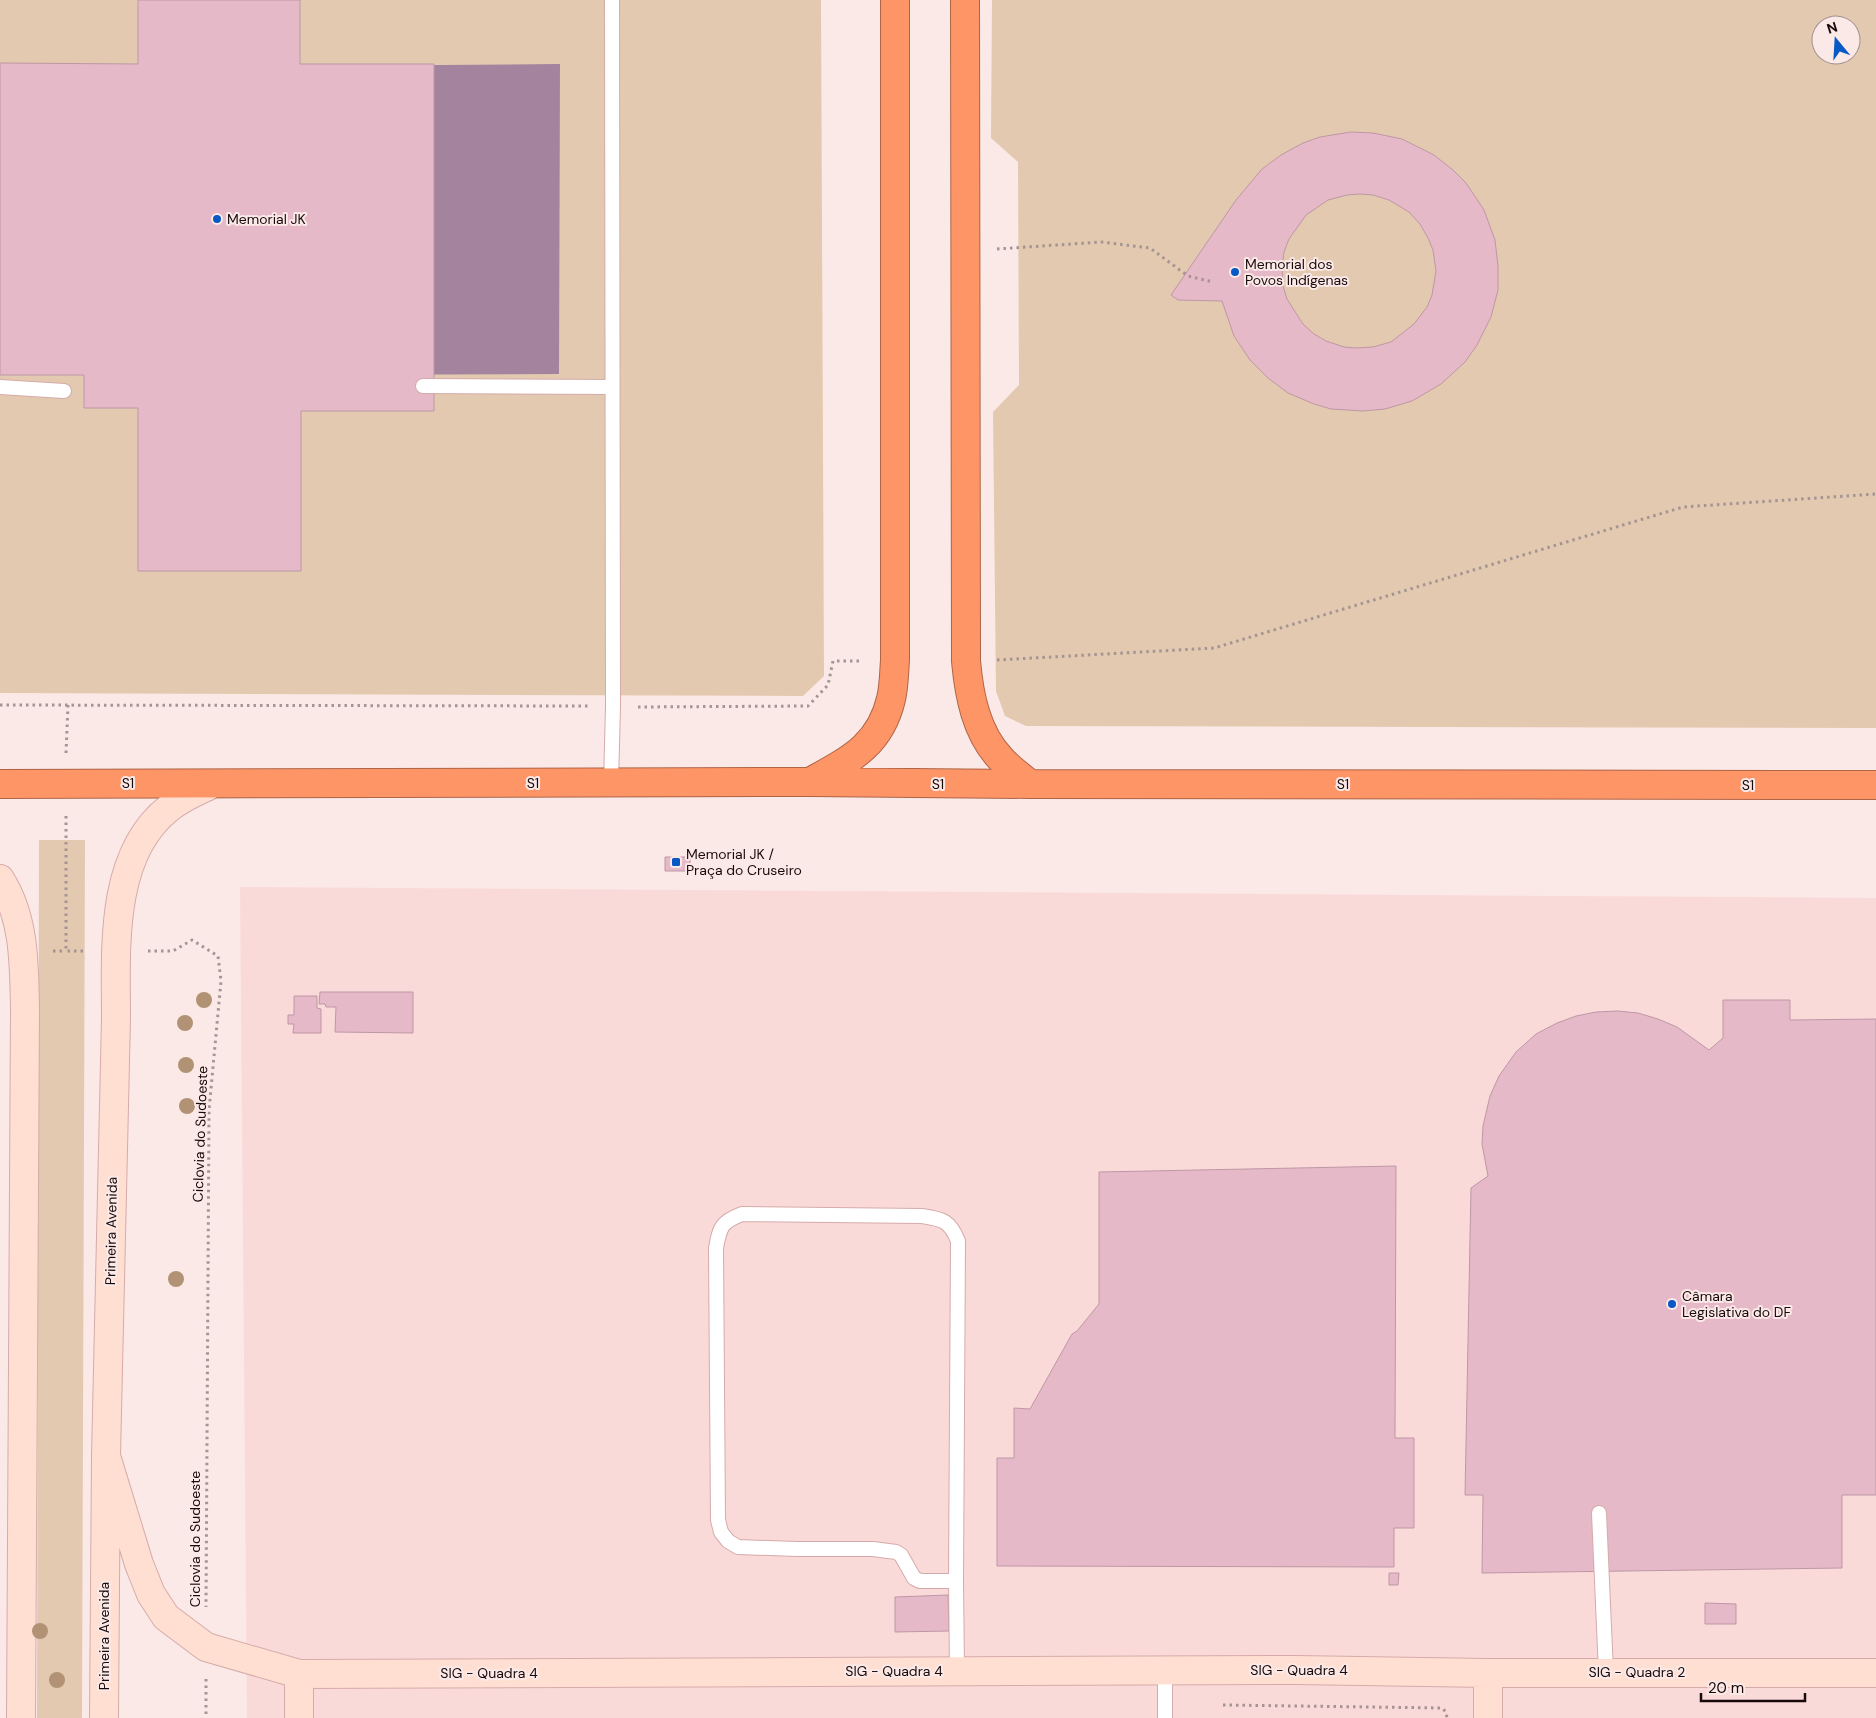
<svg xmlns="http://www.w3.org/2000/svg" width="1876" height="1718" viewBox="0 0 1876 1718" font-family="'DM Sans',sans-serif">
  <rect width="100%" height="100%" fill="#fbe9e8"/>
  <path fill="#fadad9" d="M240,887l1636,11v820h-1629z"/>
  <path fill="#e2c9af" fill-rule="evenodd" d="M0,0h821l3,676 -21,20 -803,-3z
    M992,0h884v728l-850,-2 -21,-10 -9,-25 -3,-279 26,-27 -1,-223 -27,-24zM1821,25h30v30h-30z
    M39,840h46l-3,878h-45z"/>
  <path fill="#a4839f" d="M560,64l-1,310 -256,1 -1,-309z"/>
  <path fill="#e6b9c9" stroke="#be97a5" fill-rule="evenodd" d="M138,0h162v64h134v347h-133v160h-163v-163h-54v-33h-84v-312l138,1z
    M1351,132l22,1 29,6 32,16 19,15 13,13 18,27 11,30 3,26v24l-7,27 -14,28 -12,17 -24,22 -29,17 -27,8 -22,2 -32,-2 -17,-5 -26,-11 -20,-15 -18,-18 -16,-24 -12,-35 -44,-1 -7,-5 65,-95 26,-31 19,-14 22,-12 17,-6zM1360,194l13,1 16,5 20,12 11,12 8,14 5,12 3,21 -4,24 -5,12 -13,17 -23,18 -18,5 -18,1 -11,-1 -18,-6 -12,-7 -11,-10 -16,-25 -4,-13 -1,-18 2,-16 5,-13 17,-24 22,-15 19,-5z
    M665,857h25v14h-25z
    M320,992h93v41l-78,-1 1,-25h-10l-1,-3h-6z
    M294,996h23v12l4,1v24h-28l1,-9h-6v-9h6z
    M1723,1000h67v20l86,-1v476h-34v73l-360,5 1,-78h-18l6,-307 17,-12 -6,-32 1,-18 7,-30 9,-20 17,-24 20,-18 21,-11 19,-7 20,-4 22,-1 20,2 20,6 19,8 32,23 14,-12z
    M1396,1166l-1,272h19v90h-20v39l-397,-1v-108h17v-50l16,1 42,-75 5,-3 22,-27v-132z
    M1389,1573h10l-1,12h-9z
    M948,1595l1,36 -54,1v-35z
    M1705,1603l31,1v20h-31z"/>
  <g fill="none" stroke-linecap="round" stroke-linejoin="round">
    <defs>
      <path id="lane" d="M423,386l189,1
        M0,387l64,4
        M611,783l2,-76 -1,-707
        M742,1214l180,2c21,3 28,5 36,25l-2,340h-36l-6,-3 -13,-23 -5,-3 -23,-3h-76l-59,-2 -10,-6 -7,-9 -3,-12 -2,-272c4,-21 5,-26 26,-34z
        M1599,1513l7,159
        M956,1581l1,90
        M1165,1670v48"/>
      <path id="secondary" d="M0,879c25,39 24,86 25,130l-4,709
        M106,1456l33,108 12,30 15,23 40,30 93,27 997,-4 192,3h388
        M104,1718l2,-262 10,-438c0,-68 -7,-163 53,-210 12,-10 29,-17 43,-24
        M299,1718v-44
        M1488,1718v-45"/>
      <path id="highway" d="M965,0l1,661c3,34 10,72 35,98 8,9 19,17 29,25
        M810,782c39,-22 70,-36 81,-83 3,-12 3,-26 4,-39v-660
        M0,784l809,-2 221,2 846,1"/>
    </defs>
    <use href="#lane" stroke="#d5abaa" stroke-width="16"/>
    <use href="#secondary" stroke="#d5abaa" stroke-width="30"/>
    <use href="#highway" stroke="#ae6446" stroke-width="30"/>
    <path stroke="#a49493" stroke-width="3" stroke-dasharray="2.5 4" stroke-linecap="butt" d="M997,249l104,-7 49,6 38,28 25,6
      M997,660l217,-12 469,-141 193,-13
      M0,705l589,1
      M638,707l170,-1 20,-21 5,-24h30
      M66,753l2,-48
      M66,816v135h19
      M53,951h13
      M148,951h25l19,-11 26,16 3,25 -12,129 -3,497
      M206,1679v39
      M1223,1705l219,3 4,4 1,6"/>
    <use href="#lane" stroke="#fff" stroke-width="14"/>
    <use href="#secondary" stroke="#ffdfd1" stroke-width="28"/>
    <use href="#highway" stroke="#fe9566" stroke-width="28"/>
  </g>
  <g fill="#b19275">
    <circle cx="204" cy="1000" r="8"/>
    <circle cx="185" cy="1023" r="8"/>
    <circle cx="186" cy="1065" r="8"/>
    <circle cx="187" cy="1106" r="8"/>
    <circle cx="176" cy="1279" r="8"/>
    <circle cx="40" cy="1631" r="8"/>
    <circle cx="57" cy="1680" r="8"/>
  </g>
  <g fill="#0859c3" stroke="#fbe9e8" stroke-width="2">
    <circle cx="217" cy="219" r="5"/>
    <circle cx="1235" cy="272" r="5"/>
    <rect x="671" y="857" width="10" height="10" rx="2.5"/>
    <circle cx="1672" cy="1304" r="5"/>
  </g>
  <g text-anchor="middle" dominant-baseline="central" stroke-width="4" stroke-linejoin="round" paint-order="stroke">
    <g font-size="14" fill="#180a0a" stroke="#fbe9e8" text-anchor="start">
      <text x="227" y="219">Memorial JK</text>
      <text x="1245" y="264">Memorial dos<tspan x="1245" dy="16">Povos Indígenas</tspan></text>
      <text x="686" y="854">Memorial JK /<tspan x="686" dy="16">Praça do Cruseiro</tspan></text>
      <text x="1682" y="1296">Câmara<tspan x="1682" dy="16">Legislativa do DF</tspan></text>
    </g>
    <g font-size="14" fill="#180a0a" stroke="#fbe9e8">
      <text x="128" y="783">S1</text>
      <text x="533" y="783">S1</text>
      <text x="938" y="784">S1</text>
      <text x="1343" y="784">S1</text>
      <text x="1748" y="785">S1</text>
      <text transform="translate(200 1134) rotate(-88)">Ciclovia do Sudoeste</text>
      <text transform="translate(111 1231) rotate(-89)">Primeira Avenida</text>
      <text transform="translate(195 1539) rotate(-90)">Ciclovia do Sudoeste</text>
      <text transform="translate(104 1636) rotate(-90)">Primeira Avenida</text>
      <text x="1299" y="1670">SIG - Quadra 4</text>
      <text x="894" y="1671">SIG - Quadra 4</text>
      <text x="1637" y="1672">SIG - Quadra 2</text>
      <text x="489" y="1673">SIG - Quadra 4</text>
    </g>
  </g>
  <g transform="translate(1836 40) rotate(342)"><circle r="24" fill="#fbe9e8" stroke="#a0908f"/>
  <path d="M0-4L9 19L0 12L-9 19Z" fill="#0859c3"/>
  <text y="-8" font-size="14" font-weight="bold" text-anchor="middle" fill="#180a0a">N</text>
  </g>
  <path d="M1701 1693v8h104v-8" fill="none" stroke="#180a0a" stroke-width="2.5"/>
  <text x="1708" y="1693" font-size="15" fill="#180a0a" stroke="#fbe9e8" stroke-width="4" paint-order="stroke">20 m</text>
</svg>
